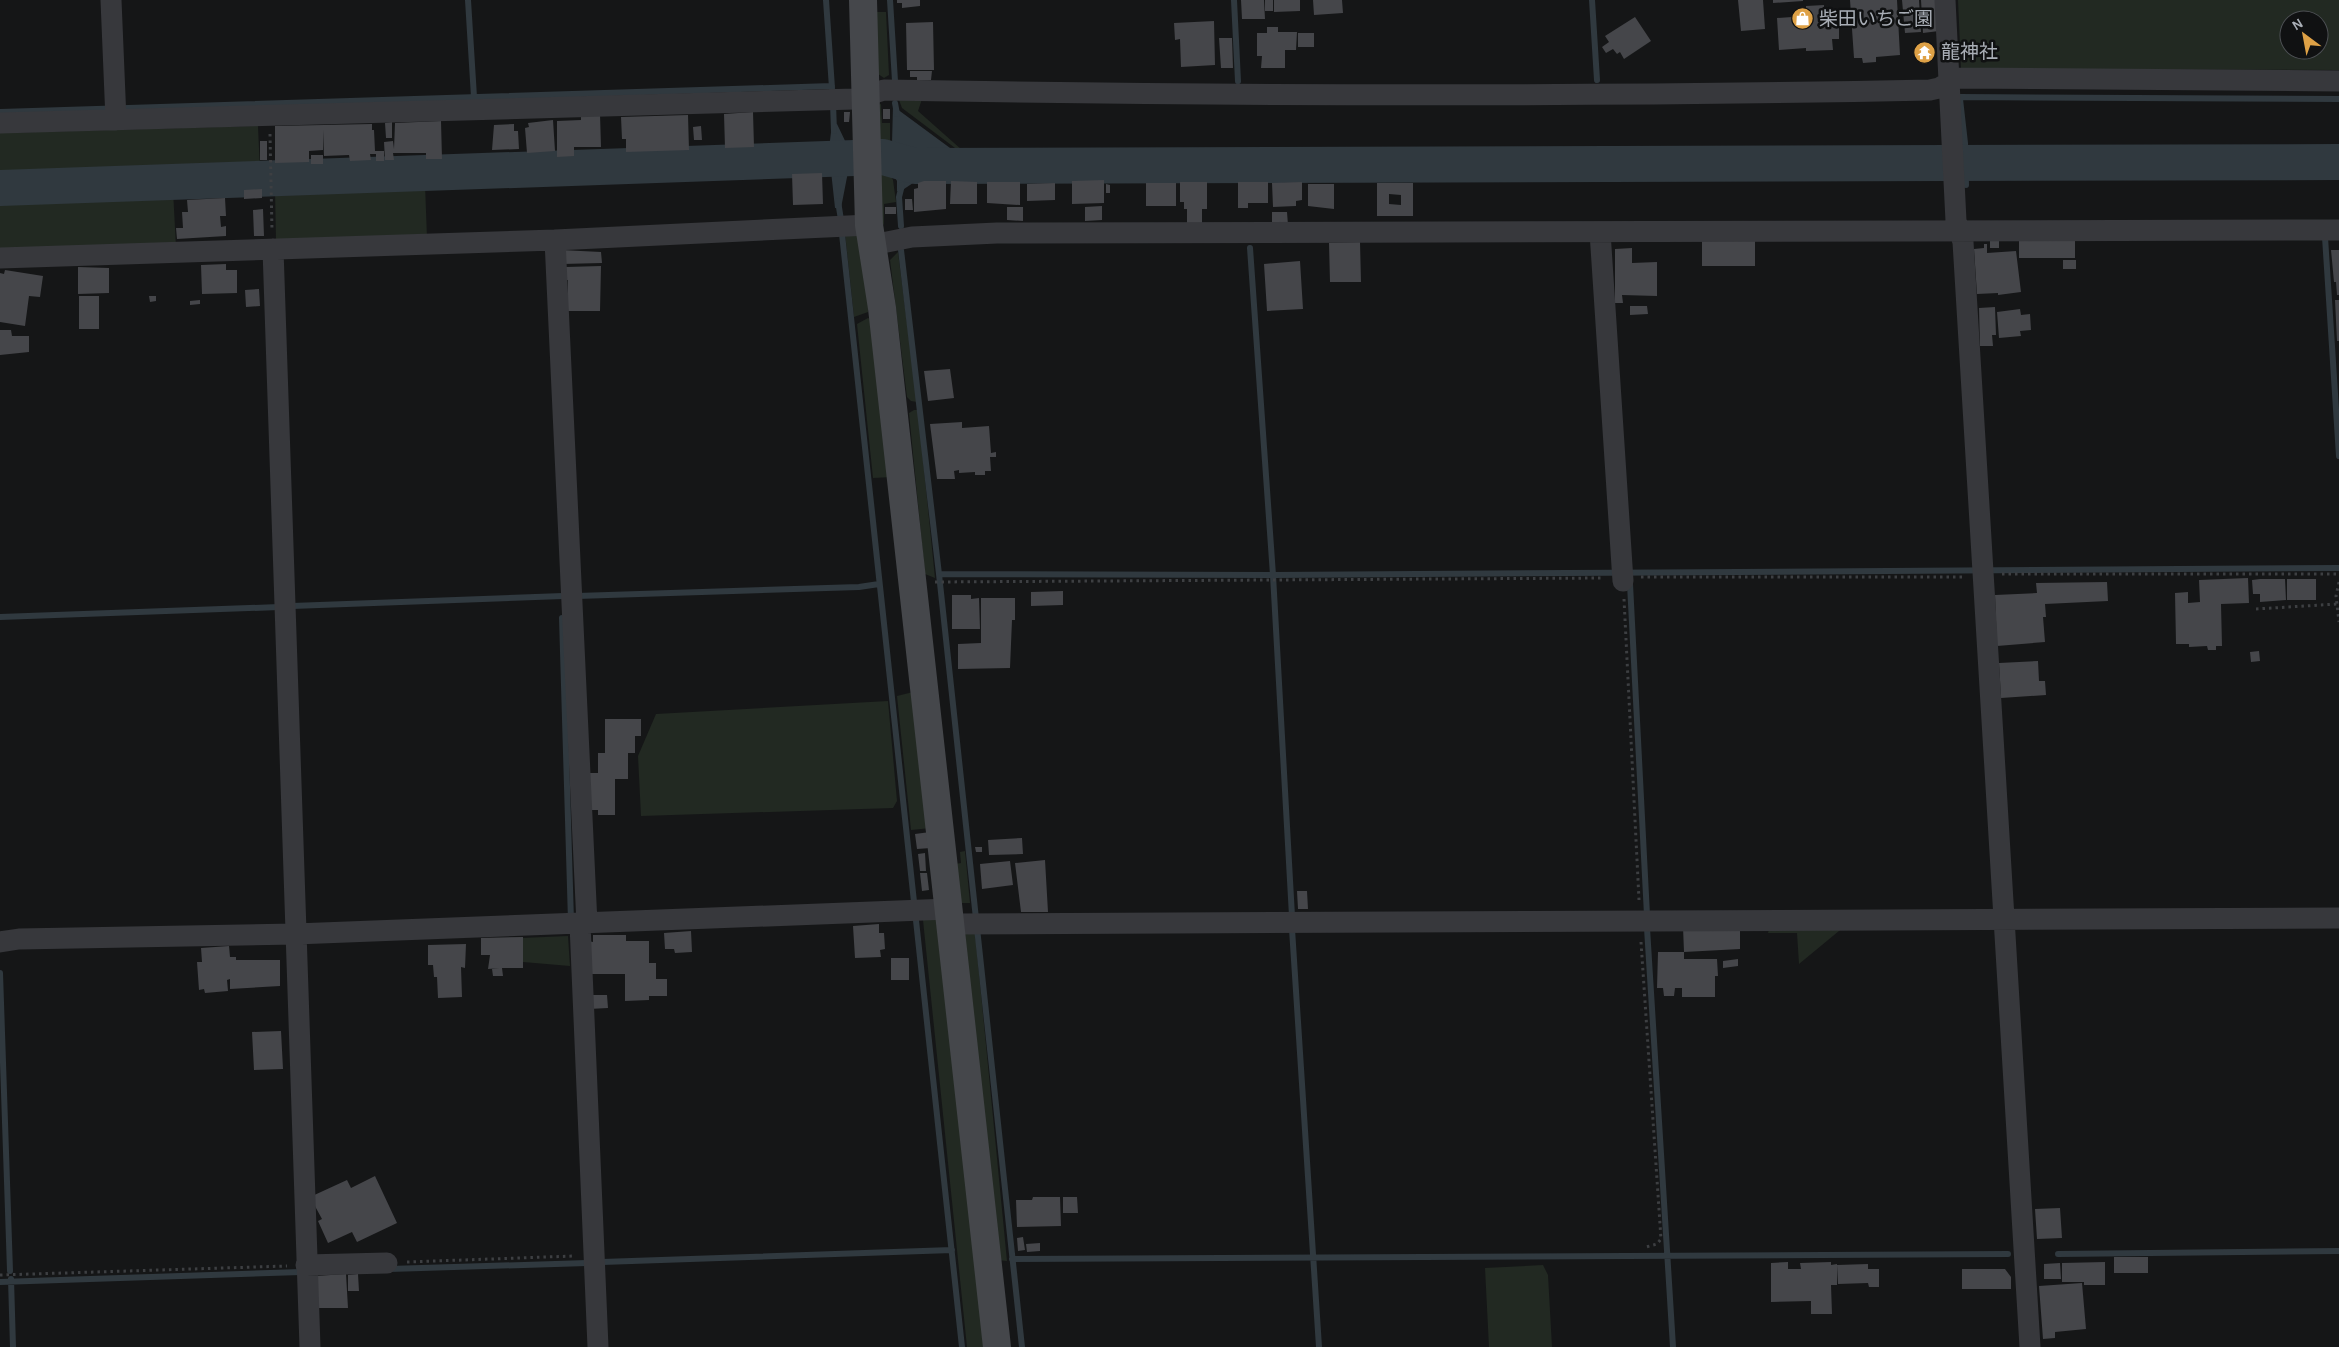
<svg xmlns="http://www.w3.org/2000/svg" width="2339" height="1347" viewBox="0 0 2339 1347" font-family="'Alegreya Sans','Noto Sans JP',sans-serif">
  <rect width="100%" height="100%" fill="#151617"/>
  <path fill="#222922" fill-rule="evenodd" d="M1958,0h381v70l-378,-1zM2289,20h30v30h-30z
    M875,12h11l3,63 -5,3 -6,-4z
    M922,99l-4,12 44,39 1,4 -61,-46 -3,-8z
    M881,104l1,19h8v18l-4,2 -11,1 3,-39z
    M258,126l2,45 -260,6v-44z
    M886,168l7,12 3,22 -12,2v21l-4,-3 -2,-53z
    M425,184l2,54 -151,3 -1,-52z
    M173,190l3,57 -176,4v-54z
    M845,233l16,1 9,61 -2,17 -14,5z
    M898,252l19,150 -6,-1 -4,-4 -17,-137z
    M868,318l6,3 18,156 -19,1 -16,-154z
    M914,410h4l17,168 -10,-4 -16,-161z
    M913,692l18,136 -20,2 -14,-134z
    M888,701l9,100 -4,7 -252,8 -3,-60 18,-42z
    M965,851l5,52h-10l-5,-39 6,-1 -1,-11z
    M937,919l51,428h-21l-44,-427z
    M1845,926l-46,38 -2,-31h-29l1,-4z
    M975,932l32,329 -10,-1 -33,-326z
    M568,936l2,30 -47,-4 -2,-24z
    M1543,1265l5,10 4,72h-63l-4,-79z"/>
  <path fill="#30393f" d="M893,106l72,53 -1,15 -42,3 -21,14h-4v-10l-9,-16 -40,7 -7,36h-6l-4,-37 -1,-5h-5v-16l4,-1 3,-25h5l11,23h41l3,-4z"/>
  <g fill="none" stroke-linecap="round" stroke-linejoin="round">
    <path stroke="#30393f" stroke-width="6" d="M468,0l6,97
      M826,0l6,88
      M890,0l5,81
      M1234,0l4,81
      M1592,0l5,80
      M1960,97l379,2
      M1960,99l5,44 1,42
      M833,103l1,28
      M895,103l2,11
      M0,112l832,-26
      M838,201l3,19
      M901,226l-2,-29 3,-12
      M842,234l120,1113
      M2325,237l14,219
      M1250,248l23,327 19,341
      M901,250l38,324 83,773
      M939,574l334,1 1066,-7
      M1630,584l17,331
      M577,596l282,-9 20,-3
      M292,606l271,-10
      M0,617l279,-10
      M562,618l9,303
      M1647,928l26,419
      M1292,929l27,418
      M0,973l10,298
      M2058,1254l281,-3
      M1012,1259l996,-5
      M602,1262l350,-12
      M389,1269l198,-6
      M11,1279l2,68
      M0,1282l301,-10"/>
    <path stroke="#30393f" stroke-width="36" d="M0,188l883,-31 32,9 1424,-4"/>
  </g>
  <path fill="#45464a" fill-rule="evenodd" d="M897,0h23v6l-18,2v-5h-5z
    M1241,0h23l1,19h-23z
    M1265,0h8v11h-8z
    M1274,0h26v11l-26,1z
    M1313,0h29l1,13 -29,2z
    M1738,0h25l2,29 -24,2z
    M1773,0h30v1l-30,2z
    M1850,0h47l3,55 -24,2v5l-13,1 -1,-5h-8z
    M1902,0h17l2,32 -16,1z
    M1921,0h16l2,31 -16,2z
    M1824,5v7l15,-1v28h-7l1,11 -27,1v-3l-27,2 -2,-32 29,-2v-10z
    M1635,17l16,24 -27,18 -4,-7 -3,2 -4,-5 -7,4 -4,-6 7,-5 -4,-6z
    M1214,21l1,44 -34,2 -1,-28 -5,1 -1,-17z
    M933,22l1,48h-27l-1,-47z
    M1267,27h11v5h19l-1,18h-11v18h-24l1,-12h-5v-23h10z
    M1298,33h16v14h-16z
    M1219,38h13l1,30h-12z
    M910,71h22l-1,9h-14v-3h-7z
    M883,109h7v10h-7z
    M753,112l1,35 -29,1 -1,-34z
    M844,112h6l-1,10h-5z
    M581,114h19l1,33h-27v9l-17,1v-36l24,-1z
    M688,115l1,35 -63,2v-13h-4l-1,-22z
    M553,120l2,31 -28,2 -2,-25 4,-1 -1,-4z
    M441,121l1,38h-16v-6h-33l1,7h-9l-1,-18 9,-1 1,8 1,-26z
    M392,122v16h-6l-1,-15z
    M372,124v6h2l1,21h9v10h-8v-7h-6l1,6 -21,1 -1,-6 -25,1 -1,-26v20l-14,1v11l-34,1v-37z
    M514,124v7h4l1,18 -27,1 2,-25z
    M701,126l1,14h-8l-1,-13z
    M260,141h7v19h-7z
    M311,155h12v9h-12z
    M822,173l1,31 -30,1 -1,-31z
    M1104,180v23l-32,1v-23z
    M924,181h22v28l-32,3v-23l4,-1v-5z
    M951,181l26,1v22h-27z
    M987,182h33v23l-33,-2z
    M1180,182h27v27h-5v17h-15v-17h-3v-7h-4z
    M1238,182h30v21h-20v5h-10z
    M1302,182v18l-6,1v5l-23,1 -1,-24z
    M1055,183v17l-28,1v-17z
    M1146,183h30v23h-30z
    M1377,183h36v33h-36zM1389,194l12,1v10l-12,-1z
    M1106,184l4,1v8h-4z
    M1308,184h26v25l-26,-3z
    M262,189v9l-18,1v-9z
    M225,198l1,18h-6l1,11 5,-1v10l-49,3 -1,-11h7l-1,-16h6l-1,-12z
    M905,199h7l1,11h-8z
    M1102,206v14l-17,1v-14z
    M885,207h11v7h-11z
    M1007,207h16v14l-16,-1z
    M263,209l1,27h-10l-1,-26z
    M1272,212h15l1,13h-16z
    M1990,238h9v10h-9z
    M2019,239h56v19h-56z
    M1755,240v26h-53v-25z
    M1360,242l1,40h-31l-1,-39z
    M1984,244h3v9l29,-2 5,41 -23,3v-2l-21,1 -3,-45 10,-1z
    M1632,248v15l25,-1v34l-35,-1 1,8h-8v-54z
    M561,250l40,2 1,11 -40,1z
    M2331,250h8v45h-2l-1,-13h-2z
    M2063,260h13v9h-13z
    M1300,261l3,48 -36,2 -3,-47z
    M226,264v6h11v23l-35,1 -1,-29z
    M601,266l-1,45h-32v-31h-2v-13z
    M78,267l31,1v25l-31,1z
    M5,270l38,6 -3,21 -11,-1 -4,30 -25,-4v-49l4,1z
    M259,289l1,17 -14,1 -1,-17z
    M79,296h20v33h-20z
    M149,296h7v5l-6,1z
    M200,300v4l-10,1v-4z
    M2335,300h4v41h-2z
    M1630,306h17l1,8 -18,1z
    M1995,307l1,28h-4l1,11h-13l-1,-38z
    M2020,309l1,6 9,-1 1,16 -11,1 1,5 -22,2 -2,-26z
    M0,330h11l1,6h17v16l-29,3z
    M950,369l4,29 -26,3 -4,-30z
    M962,422v6l27,-2 2,27 5,-1v5h-6l1,14h-6v4h-10v-3l-16,1v-3l-5,1 1,8h-18l-7,-55z
    M2248,578l1,25 -28,1 1,42h-6v4h-8l-1,-4 -18,1v-3h-13l-1,-51 13,-1v11l12,-1 -1,-22z
    M2260,579h25l1,21 -26,2v-8h-7l-1,-14z
    M2287,579h29v21h-29z
    M2107,582l1,19 -63,3 1,13h-3l2,25 -48,4 -2,-51 42,-2 -1,-10z
    M1063,591v14l-32,1v-14z
    M952,595h19v4l8,-1 1,31h-28z
    M981,598h34v22h-3l-2,48 -52,1v-25l23,-1z
    M2259,651l1,10 -9,1 -1,-10z
    M2038,661l1,20h6l1,14 -45,3 -2,-35z
    M605,719h36v17h-6v17h-7v26h-13v36h-17v-5h-15l2,-37h13v-20h7z
    M930,832l1,16 -14,1 -2,-15z
    M1022,838l1,16 -34,1 -1,-15z
    M975,847h7v5h-6z
    M925,853l1,18h-6l-2,-17z
    M1045,860l3,52h-27l-6,-49z
    M1010,861l3,24 -31,4 -2,-25z
    M920,873h7l2,17 -7,1z
    M1297,891h10l1,18h-10z
    M879,924v9h5l1,16 -5,1 1,7 -26,1 -2,-32z
    M1683,927h57v22l-56,3z
    M691,931l1,21 -17,1 -1,-4h-9l-1,-16z
    M593,935h33v6h23v22h7v16h11v17h-18v4l-24,1v-27h-37v-33l5,1z
    M523,937v31h-21l1,8h-10l-1,-7 8,-1 -12,1 2,-14h-9v-17z
    M466,944l-1,24 -4,-1 1,30 -24,1 -1,-21h-3l-1,-12h-5v-20z
    M229,946l1,11h6v3h44v26l-50,3v-10l-3,1 1,11 -23,2 -1,-4 -5,1 -2,-28h5l-1,-14z
    M1658,952h26v7h33l1,17h-3v21h-33v-9h-7l-1,8h-10l-1,-8h-6z
    M891,958h18v22h-18z
    M1738,959v7l-15,2v-7z
    M588,995h19l1,13 -19,1z
    M281,1031l2,38 -29,1 -2,-38z
    M375,1176l22,47 -40,19 -5,-10 -24,11 -10,-22 4,-2 -12,-22 37,-17 4,8z
    M1033,1197h27l1,29 -44,1 -1,-27h16z
    M1063,1197h14l1,16h-15z
    M2060,1208l2,30 -25,1 -2,-30z
    M1023,1237l2,13 -7,1 -1,-13z
    M1040,1243v8l-13,1 -1,-8z
    M2114,1257h34v16h-34z
    M1788,1262v7h13l-1,-6 31,-1v3l6,-1v21h-6l1,29h-21v-13l-40,1v-39z
    M2105,1262v23h-21v-3h-22v-19z
    M2060,1263l1,16h-17v-15z
    M1868,1264v5h11v18h-10l-1,-4 -30,1 -1,-19z
    M1962,1269h43l6,8v12h-49z
    M346,1274l2,34h-32l-1,-32z
    M358,1274l1,17h-11v-16z
    M2082,1283l4,46 -31,3v6l-12,1 -4,-53z"/>
  <g fill="none" stroke-linecap="round" stroke-linejoin="round">
    <path stroke="#3d3f42" stroke-width="3" stroke-dasharray="2.5 4" stroke-linecap="butt" d="M270,134l2,97
      M2002,574h337
      M1641,577h322
      M935,582l669,-4
      M2339,582l-3,14 3,26
      M1624,599l15,301
      M2256,609l81,-5
      M1641,942l20,297 -4,5 -11,3
      M407,1262l167,-6
      M0,1275l287,-9"/>
    <path stroke="#37383c" stroke-width="21" d="M111,0l5,120
      M1945,0l11,221 7,21 67,1105
      M0,123l855,-24 29,-9c348,6 697,7 1046,0l9,-2 17,-10 383,3
      M1600,232l23,349
      M555,240l32,684
      M872,245l40,-8 85,-4 1342,-3
      M273,249l37,1098
      M0,258l555,-18 314,-15
      M580,924l18,423
      M951,924l1388,-6
      M0,942l19,-3 276,-5 654,-25
      M306,1265l81,-2"/>
    <path stroke="#45474b" stroke-width="28" d="M863,0l6,225 13,83 115,1039"/>
  </g>
  <defs>
    <symbol id="shop-disc" viewBox="-11 -11 22 22"><circle r="9.5" fill="#dea146" stroke="#101112"/><path d="M-5-2.5h2.3a2.7 3.5 0 0 1 5.4 0H5L5.5 6h-11ZM-1.5-2.5h3a1.5 2.3 0 0 0-3 0Z" fill="#fff"/></symbol>
    <symbol id="temple-disc" viewBox="-11 -11 22 22"><circle r="9.5" fill="#dea146" stroke="#101112"/><path d="M0-6L5-2H3V0L6.5 2.5H4V6H1.5V3h-3V6H-4V2.5H-6.5L-3 0V-2H-5Z" fill="#fff"/></symbol>
  </defs>
  <g fill-rule="evenodd">
    <use href="#shop-disc" x="1790" y="6" width="25" height="25"/>
    <use href="#temple-disc" x="1912" y="40" width="25" height="25"/>
  </g>
  <g text-anchor="middle" dominant-baseline="central" stroke-width="5" stroke-linejoin="round" paint-order="stroke">
    <g font-size="19" fill="#a9aeb6" stroke="#101112" text-anchor="start">
      <text x="1819" y="19">柴田いちご園</text>
      <text x="1941" y="52">龍神社</text>
    </g>
  </g>
  <g transform="translate(2304 35) rotate(328)"><circle r="24" fill="#101112" stroke="#4d5054"/>
  <path d="M0-4L9 19L0 12L-9 19Z" fill="#dea146"/>
  <text y="-8" font-size="14" font-weight="bold" text-anchor="middle" fill="#a9aeb6">N</text>
  </g>
</svg>
